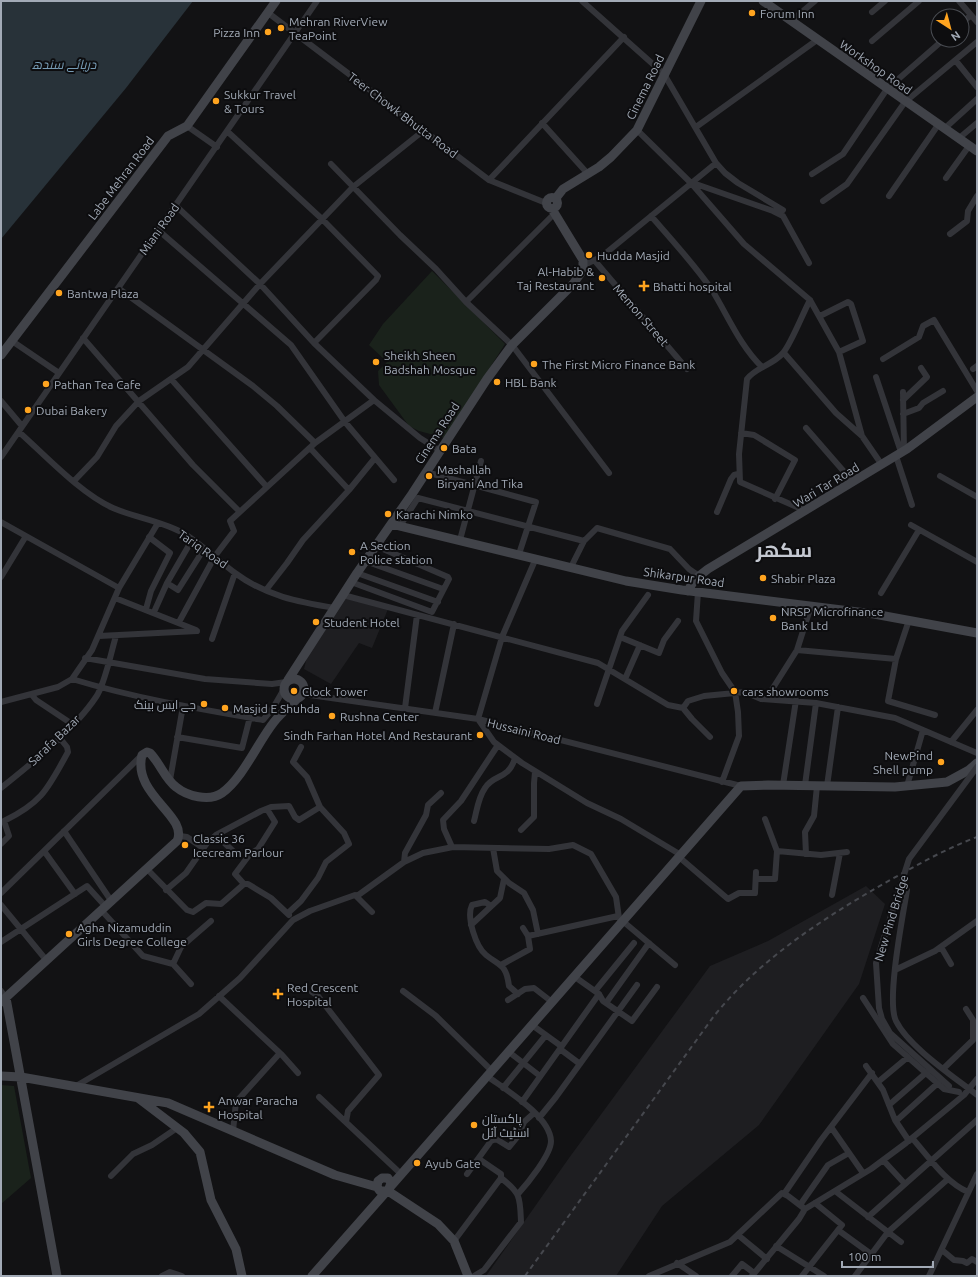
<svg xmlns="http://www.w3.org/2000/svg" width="978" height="1277" viewBox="0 0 978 1277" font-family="Ubuntu,Cairo,sans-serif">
  <rect width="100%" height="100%" fill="#121214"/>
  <path fill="#1e1e21" d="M347,595l41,14 -16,39 -13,-5 -28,41 -27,-15 4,-16z
    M866,886l19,18 -26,80 -100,141 -97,81 -46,70h-130l83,-118 141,-192 58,-25z"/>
  <path fill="#1a221b" d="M432,271l73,73 -60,94 -26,-7 -10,-5 -30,-41 -1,-14 9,-9 -18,-17 14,-21z
    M1,1085l13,1 17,92 -30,26z"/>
  <path fill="#283239" d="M1,1h192l-67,87 -125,151z"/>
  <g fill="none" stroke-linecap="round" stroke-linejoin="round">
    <path stroke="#333439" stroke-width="6" d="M582,1l82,73 52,89 9,10 13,10 45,27
      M959,1l18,21
      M267,12l222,168 57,23
      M872,12l13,-11
      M791,21l24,-20
      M962,23l9,-8
      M872,41l47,-40
      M956,61l21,26
      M542,123l46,51
      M187,126l30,21
      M696,127l121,-87
      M944,129l33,-30
      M637,130l54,53 53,61 66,56 29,52 23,84
      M228,132l94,87 56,57 -2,4 -62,63
      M958,139l19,-16
      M331,164l69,71 36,34 30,33 46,43 97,128
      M812,174l31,-20 44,-65 56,-49
      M946,178l23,-32
      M489,180l135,-143
      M693,183l80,28 10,5 26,47
      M889,196l49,-71
      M823,201l24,-17 58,-82 72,-60
      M176,206l84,78 54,59 60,57 46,38 19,12
      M651,216c21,24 43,48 61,74 16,26 28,56 50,77
      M158,230l133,115 54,77 49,58
      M950,234l17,-13 1,-10 9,-15
      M595,261l92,108
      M584,265l17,-8 115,-94
      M118,288l135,98 24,20 38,37
      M466,302l89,-89
      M820,316l28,-14 3,2 12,37 -24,11
      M83,338l110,127 47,47
      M12,341l47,32
      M784,353l52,60 26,23 20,29
      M883,359l36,-22 4,-11 11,-6 43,71
      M973,369l4,-3
      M876,377l25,75
      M171,379l96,108
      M903,392l1,59
      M903,400l24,-23 -6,-9
      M1,401l21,25
      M903,414l16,-6 4,-5 20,-12
      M806,428l47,54
      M19,432c26,23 62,62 94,76 23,10 50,13 72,26 18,12 33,26 50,39 31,23 63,29 100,35
      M741,433l13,2 41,25 -20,39
      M310,448l39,42
      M896,456l16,49
      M1,457l316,-456
      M433,474l103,28 -17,52
      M940,476l37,21
      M74,481l23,-24 19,-31 23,-25 49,-34 72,-83 93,-97 70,-56
      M806,511l-66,-29 -1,-28 8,-75c9,-12 26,-14 36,-26 8,-9 20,-40 27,-53
      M717,512l14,-33 3,-4 4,-1
      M1,522l118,66
      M911,525l66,37
      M400,526l18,-28 166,43
      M460,540l21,-79
      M536,558l-34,79 -24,82 16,23 28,21 65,40 34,16 60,36
      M365,561l78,28
      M571,567l13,-26 13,-13 73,21 19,20 10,7
      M357,573l81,29
      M1,577l25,-41
      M351,582l81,30 17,-33 -1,-2 -72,-31
      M167,583l11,7 26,-41
      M266,590l21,-27 16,-23 46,-50 26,-32
      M698,592l-2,29 26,52 13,19 3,20 1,24 -17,46
      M881,593l38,-63
      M343,595l255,68 70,42 15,3 9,11 18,18
      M115,598l81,32
      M146,609l5,-18 19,-38 -21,-16
      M154,612l13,-29 25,-43
      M179,622l36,-66 19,-25 -4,-10 85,-78 59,-43
      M99,636l98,-5
      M620,637l39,16 5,-13 14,-19
      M212,639l23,-66
      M797,650l99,9 13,-39
      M85,658l120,21 67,5 14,-2
      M896,659l-8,42 47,14
      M72,679c62,19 127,30 191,41l10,-12 11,-19
      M625,679l15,-34
      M303,694l175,25 263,67
      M32,695l4,5 36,24
      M766,699l31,-49 14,-44
      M1,702l57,-15 14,-8 20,-29 27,-62 39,-65
      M597,704l25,-73 26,-36
      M405,708l12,-93
      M683,708l5,-7 16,-5 41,-4 16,7 55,4 79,15 82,35
      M435,713l19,-89
      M177,737l65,11 8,-31
      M951,742l26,-32
      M170,780l13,-74
      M783,785l13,-85
      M805,785l11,-82
      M827,786l11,-79
      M907,786l16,-56
      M1,788c31,-25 73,-58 95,-91 9,-13 15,-45 20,-61
      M765,819l12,32 44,4 26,-3
      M474,821c3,-11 4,-23 11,-33 9,-15 23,-7 30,-30
      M521,830l13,-13v-34l1,-11
      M64,831l48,71
      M216,835l18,17
      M180,836l7,1 16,11
      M1,844l8,-8 -5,-15c39,-19 44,-33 64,-69l-1,-5 -8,-10
      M452,847l-8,-18 -1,-9 18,-19 37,-56
      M493,848l4,23 12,12 15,10 9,17 5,24
      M44,851l31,43
      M806,854l-1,-22 9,-16 3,-30
      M679,857l49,42 11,-6h16l1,-21
      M404,862l1,-9 21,-38 2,-10 13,-12
      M147,869l40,41 6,2 13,-9 15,1 23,-20 -9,-10 15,-20 8,-5 17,-27 -8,-13
      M756,879h19l2,-28
      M244,884h4l23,14 18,17
      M166,890l20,-17 21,-30 9,-8 45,-24 10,-4 18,-1 6,11 4,3 21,-13
      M907,890c-4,25 -21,111 -11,131 13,26 57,55 81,74
      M1,893l141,-138
      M832,895l8,-42
      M357,896l47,-34 19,-9 30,-6 96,2 24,-4 18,9 25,43 3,21 56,47
      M1,905l46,56
      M491,906l-6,-4 -13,3c-6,12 4,42 14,50 15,12 20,9 23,31l9,8
      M102,911l41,45 30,8 18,20
      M288,913l13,-12 17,-23 8,-16 23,-18 -5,-11 -24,-26 -13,-30 -14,-15 8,-15
      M471,925l29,-27 4,-19
      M523,928l5,8 90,-20
      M1,942l86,-56 19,21
      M941,947l10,17
      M173,964l8,-17 30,-26
      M501,965l29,-16 -2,-13
      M895,970l40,-19 42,-30
      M575,977l24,17 4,7 29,20 25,-34
      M1,991l5,7
      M403,991l33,25 56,55
      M595,991l39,-48
      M312,992l6,4 61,79 -31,36 -2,11
      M219,996l63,59 16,18
      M863,998l30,46 51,45 15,3
      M508,1000l17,-11 9,-1 18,14
      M606,1003l43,-60
      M532,1025l29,21
      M560,1049l20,15
      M509,1052l31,24
      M866,1066l17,24 12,30 14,21
      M944,1068l29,-28v-20l-7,-11
      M487,1076c19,14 63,40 64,65 0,14 -24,43 -33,53
      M878,1082l30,-25
      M76,1086l123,-72 41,-36 53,-58 17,-9 45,-16 17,17
      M503,1088l43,-53
      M319,1097l82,77
      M522,1102l77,-108
      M889,1105l38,-33
      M539,1118l17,-21 81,-112
      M896,1121l42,-38
      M831,1127l32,46
      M233,1131l3,-29 44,-49
      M912,1138c17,19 33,44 56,54
      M883,1160l22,24
      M467,1174l24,-33 5,-2 13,8 9,-11 6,-14 10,-9
      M111,1176l22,-22 19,-9 25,-17
      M835,1191l66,51
      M784,1194l37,-54 51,-67
      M800,1205l28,-40 21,-12
      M868,1217l109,-97
      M838,1230l33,24
      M738,1235l29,24
      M454,1241l47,-63
      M776,1246l48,30
      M942,1250l12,10 9,1 4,2 5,-4 5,3
      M677,1263l19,13
      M162,1276l8,-4 12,4
      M474,1276l10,-6 37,-48c-1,-24 0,-29 -20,-44v-4l-22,-15
      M649,1276l81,-34 52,-49 6,3 17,13
      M732,1276l10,-12 12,9
      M752,1276l47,-57 6,-10 66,-40 35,-26 58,-48 13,-16
      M802,1276l40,-51 -27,-22
      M855,1276l33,-44 60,-53
      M929,1276l48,-102"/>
    <path stroke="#414349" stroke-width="9" d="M763,1l214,150
      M546.5 203a5.5 5.5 0 1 1 11 0a5.5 5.5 0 1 1-11 0Z
      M556,198l7,-9 36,-22 12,-10 26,-27 64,-129
      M1,355l167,-219 19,-10 89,-125
      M391,524l235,57 56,9 192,24 103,19
      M688,591l6,-11 14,-11 199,-120 70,-52
      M284 689a10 10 0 1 1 20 0a10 10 0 1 1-20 0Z
      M288,680l69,-107 55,-79 75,-115 25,-34 61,-61 10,-14v-10l-31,-51
      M6,998l51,278
      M1,1002l176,-161c12,-25 -45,-46 -35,-86l5,-3 3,1c10,10 15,26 26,34 11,9 33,15 46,6 21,-15 36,-51 52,-71 7,-9 16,-16 24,-24
      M1,1076l20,1 147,26 167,72 42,12 3,4h8l3,-8 -3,-5h-6l-4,3 -1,6
      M138,1098l46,35 16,19 11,48 25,49 6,27
      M391,1186l350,-400 27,-1 127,2 52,-5 22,-12 8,-7
      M388,1191l50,33 16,17 14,35
      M312,1276l74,-84"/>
    <path stroke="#46484e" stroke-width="2" stroke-dasharray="5 4" stroke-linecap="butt" d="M525,1276l189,-260c46,-57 108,-97 171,-133 30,-17 60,-34 92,-46"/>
    <path stroke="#333439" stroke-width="6" d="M949,1086l-59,-53 -8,-14 -3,-11 -3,-45 33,-104 68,-92"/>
  </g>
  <g fill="#ffa41f" stroke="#0d0d0f" stroke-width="1.5">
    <circle cx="752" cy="13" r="4"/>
    <circle cx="281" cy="28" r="4"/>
    <circle cx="268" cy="32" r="4"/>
    <circle cx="216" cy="101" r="4"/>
    <circle cx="589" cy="255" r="4"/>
    <circle cx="602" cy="278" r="4"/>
    <path d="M642 280h4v4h4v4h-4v4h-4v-4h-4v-4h4z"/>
    <circle cx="59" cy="293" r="4"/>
    <circle cx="376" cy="362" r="4"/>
    <circle cx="534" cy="364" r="4"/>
    <circle cx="497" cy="382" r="4"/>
    <circle cx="46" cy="384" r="4"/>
    <circle cx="28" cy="410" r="4"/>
    <circle cx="444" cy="448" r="4"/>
    <circle cx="429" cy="476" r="4"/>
    <circle cx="388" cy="514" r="4"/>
    <circle cx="352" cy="552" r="4"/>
    <circle cx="763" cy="578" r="4"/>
    <circle cx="773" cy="618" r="4"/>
    <circle cx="316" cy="622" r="4"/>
    <circle cx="294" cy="691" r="4"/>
    <circle cx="734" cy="691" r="4"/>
    <circle cx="204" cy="704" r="4"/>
    <circle cx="225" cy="708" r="4"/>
    <circle cx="332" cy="716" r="4"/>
    <circle cx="480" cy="735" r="4"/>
    <circle cx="941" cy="762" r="4"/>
    <circle cx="185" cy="845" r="4"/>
    <circle cx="69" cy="934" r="4"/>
    <path d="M276 988h4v4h4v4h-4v4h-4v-4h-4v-4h4z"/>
    <path d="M207 1101h4v4h4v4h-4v4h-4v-4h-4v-4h4z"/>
    <circle cx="474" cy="1125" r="4"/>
    <circle cx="417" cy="1163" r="4"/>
  </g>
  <g text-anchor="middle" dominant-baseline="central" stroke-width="4" stroke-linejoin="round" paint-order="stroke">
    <g font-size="12" fill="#a2aab6" stroke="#0d0d0f" text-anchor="start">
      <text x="760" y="13">Forum Inn</text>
      <text x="289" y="21">Mehran RiverView<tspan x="289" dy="14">TeaPoint</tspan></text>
      <text x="260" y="32" text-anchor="end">Pizza Inn</text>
      <text x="224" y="94">Sukkur Travel<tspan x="224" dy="14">&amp; Tours</tspan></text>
      <text x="597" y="255">Hudda Masjid</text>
      <text x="594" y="271" text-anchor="end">Al-Habib &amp;<tspan x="594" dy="14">Taj Restaurant</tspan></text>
      <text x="653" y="286">Bhatti hospital</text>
      <text x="67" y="293">Bantwa Plaza</text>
      <text x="384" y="355">Sheikh Sheen<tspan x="384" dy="14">Badshah Mosque</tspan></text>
      <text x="542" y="364">The First Micro Finance Bank</text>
      <text x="505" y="382">HBL Bank</text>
      <text x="54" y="384">Pathan Tea Cafe</text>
      <text x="36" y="410">Dubai Bakery</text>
      <text x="452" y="448">Bata</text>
      <text x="437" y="469">Mashallah<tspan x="437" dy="14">Biryani And Tika</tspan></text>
      <text x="396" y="514">Karachi Nimko</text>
      <text x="360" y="545">A Section<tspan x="360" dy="14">Police station</tspan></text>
      <text x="771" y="578">Shabir Plaza</text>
      <text x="781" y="611">NRSP Microfinance<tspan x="781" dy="14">Bank Ltd</tspan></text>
      <text x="324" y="622">Student Hotel</text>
      <text x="302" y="691">Clock Tower</text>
      <text x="742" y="691">cars showrooms</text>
      <text x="196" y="704" text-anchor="end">جے ایس بینک</text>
      <text x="233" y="708">Masjid E Shuhda</text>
      <text x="340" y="716">Rushna Center</text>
      <text x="472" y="735" text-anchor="end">Sindh Farhan Hotel And Restaurant</text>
      <text x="933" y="755" text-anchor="end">NewPind<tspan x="933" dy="14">Shell pump</tspan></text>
      <text x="193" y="838">Classic 36<tspan x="193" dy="14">Icecream Parlour</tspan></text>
      <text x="77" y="927">Agha Nizamuddin<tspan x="77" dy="14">Girls Degree College</tspan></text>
      <text x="287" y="987">Red Crescent<tspan x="287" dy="14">Hospital</tspan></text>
      <text x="218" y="1100">Anwar Paracha<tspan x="218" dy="14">Hospital</tspan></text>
      <text x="482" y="1118">پاکستان<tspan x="482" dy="14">اسٹیٹ آئل</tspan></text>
      <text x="425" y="1163">Ayub Gate</text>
    </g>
    <g font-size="12" fill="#a2aab6" stroke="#0d0d0f">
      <text transform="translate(876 67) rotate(35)">Workshop Road</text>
      <text transform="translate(645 87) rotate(-64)">Cinema Road</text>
      <text transform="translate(403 115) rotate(37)">Teer Chowk Bhutta Road</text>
      <text transform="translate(121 178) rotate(-53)">Labe Mehran Road</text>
      <text transform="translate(159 229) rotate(-55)">Miani Road</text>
      <text transform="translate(641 315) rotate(49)">Memon Street</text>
      <text transform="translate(437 433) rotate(-57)">Cinema Road</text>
      <text transform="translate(826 485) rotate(-31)">Wari Tar Road</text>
      <text transform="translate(203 549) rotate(35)">Tariq Road</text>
      <text transform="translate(684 577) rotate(8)">Shikarpur Road</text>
      <text transform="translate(524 731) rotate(14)">Hussaini Road</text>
      <text transform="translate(54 740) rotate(-44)">Sarafa Bazar</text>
      <text transform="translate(891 918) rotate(-73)">New Pind Bridge</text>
    </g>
    <g font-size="13" font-style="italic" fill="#769bb4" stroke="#0d0d0f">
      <text x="64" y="64">دریائے سندھ</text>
    </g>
    <g font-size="20" font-weight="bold" fill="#c4c8d1" stroke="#0d0d0f">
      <text x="784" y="549">سکھر</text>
    </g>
  </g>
  <rect width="978" height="1277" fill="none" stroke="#a2aab6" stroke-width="4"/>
  <g transform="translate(950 28) rotate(144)"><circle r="19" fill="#0d0d0f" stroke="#494c52"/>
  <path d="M0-3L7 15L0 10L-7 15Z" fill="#ffa41f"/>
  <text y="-6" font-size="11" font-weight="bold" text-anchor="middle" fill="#a2aab6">N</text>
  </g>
  <path d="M842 1261v6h91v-6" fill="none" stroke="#a2aab6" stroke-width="2"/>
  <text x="848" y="1261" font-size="12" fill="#a2aab6" stroke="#0d0d0f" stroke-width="3" paint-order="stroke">100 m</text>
</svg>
